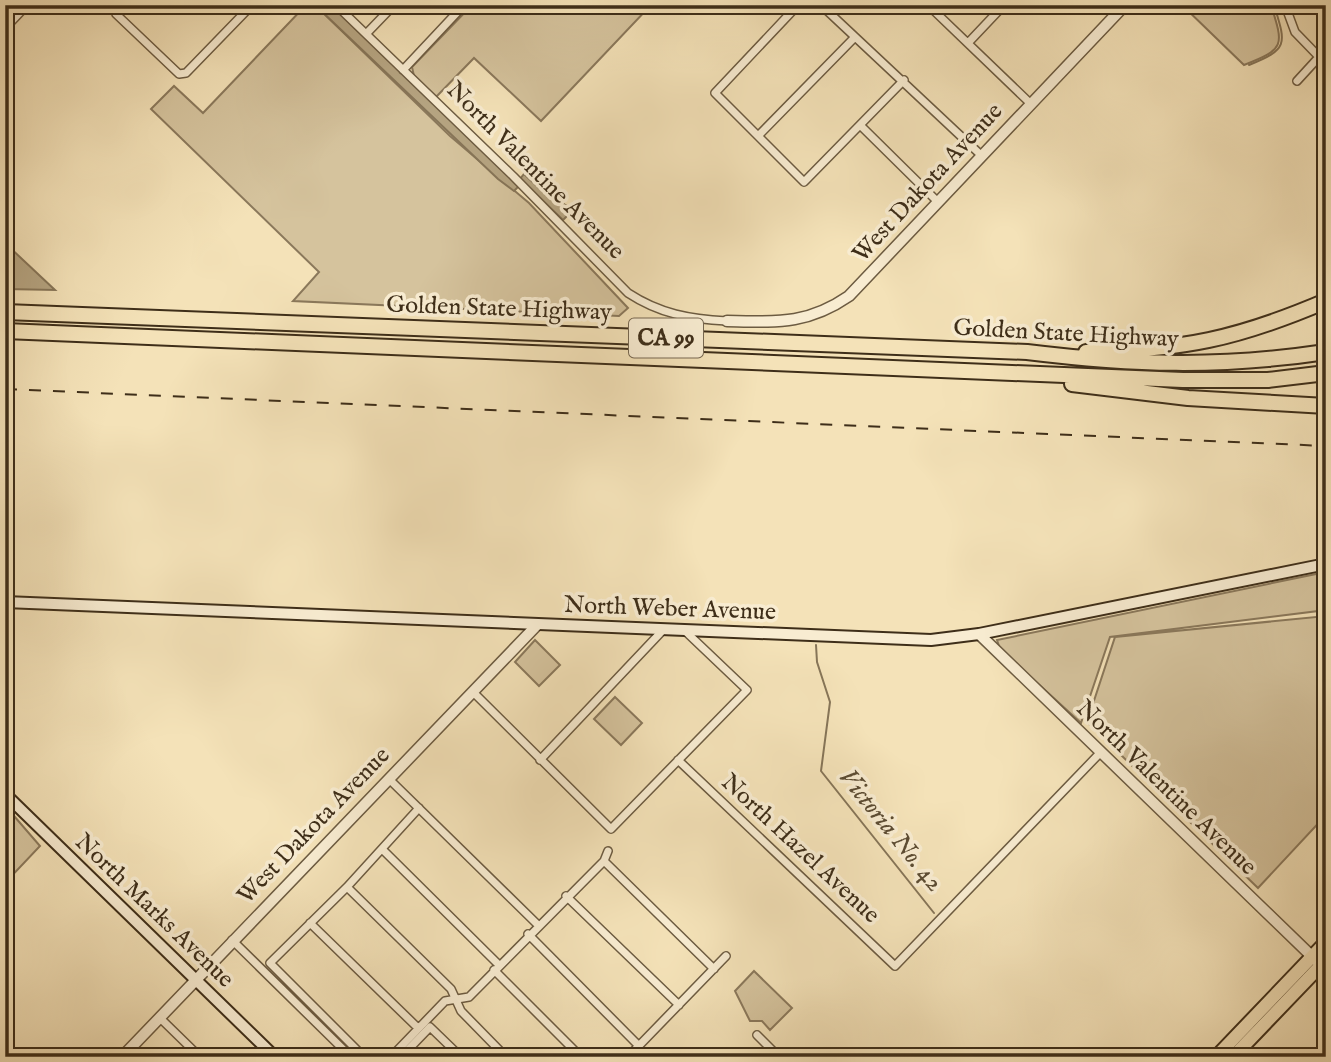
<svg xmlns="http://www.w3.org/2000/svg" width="1331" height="1062" viewBox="0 0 1331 1062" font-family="'IM FELL English',serif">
  <rect width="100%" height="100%" fill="#f4e2b8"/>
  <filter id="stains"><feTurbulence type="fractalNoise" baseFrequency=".00286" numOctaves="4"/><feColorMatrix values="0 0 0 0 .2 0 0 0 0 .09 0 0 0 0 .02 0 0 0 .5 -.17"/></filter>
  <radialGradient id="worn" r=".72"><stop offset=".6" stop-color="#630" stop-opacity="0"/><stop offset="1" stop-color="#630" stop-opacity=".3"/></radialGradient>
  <path fill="#d5c39d" stroke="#8a785b" stroke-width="2" d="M306,5h9l135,131 79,67 99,105 -9,8 -326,-15 26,-29 -168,-163 23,-23 29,27z
    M472,5h179l-110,116 -67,-63 -38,39 -22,-21 -2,-9z
    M1182,5h89c13,41 14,44 -27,60z
    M1326,572v38l-216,27 -29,86 -81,-74 -3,-9z
    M1326,616v199l-68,73 -171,-166 28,-85z
    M535,640l25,25 -21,21 -24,-24z
    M615,697l27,26 -21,22 -27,-26z
    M8,809l32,37 -35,37v-71z
    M754,971l38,37 -22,22 -8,-9h-12l-15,-30z"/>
  <path fill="#b6a582" stroke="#867558" stroke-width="2" d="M315,5h16l188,181 -5,5 -16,-12z
    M524,174l15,14 34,22 -10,10 -43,-41z
    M5,243l50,47 -50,-1z"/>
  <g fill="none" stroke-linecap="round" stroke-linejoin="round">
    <path stroke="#867558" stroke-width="2" d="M1249,65c40,-16 37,-21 25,-60
      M816,645l1,17 13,40 -9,69 113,142"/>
    <defs>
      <path id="minor" d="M114,5l2,9 63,60 7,-1 66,-68
        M336,5l177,171 115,117c32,21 62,26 99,28
        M798,5l-83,88 89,89 100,-102
        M821,5l161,151
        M928,5l103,99
        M1285,5l10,27 31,32
        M366,34l28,-29
        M968,43l36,-38
        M403,70l61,-65
        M1297,81l22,-24
        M861,126l77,76
        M758,136l97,-99
        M473,692l138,137 136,-139 -63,-60
        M540,760l124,-131
        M678,760l217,206 205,-213
        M390,780l148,145
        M382,849l117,116
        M604,861l110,108
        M347,887l104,102 10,22 45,46
        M566,896l113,109
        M310,923l108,105
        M528,934l111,112
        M232,940l119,117
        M494,970l87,87
        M160,1018l40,39
        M757,1035l22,22
        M364,1057l-94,-94 77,-76 72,-79
        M391,1057l54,-56 24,-4 135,-136 4,-10
        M401,1057l29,-30 31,30
        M628,1057l98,-101"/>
      <path id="tertiary" d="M5,26l20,-21
        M727,321c49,1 80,4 122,-25l276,-291
        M979,634l347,336
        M122,1057l415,-432"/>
      <path id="secondary" d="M5,602l926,38 48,-6 347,-70
        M5,794l270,263"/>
      <path id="primary" d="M1216,1057l110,-115
        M1233,1057l93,-97"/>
      <path id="motorway" d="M5,312l1022,40c106,13 192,16 299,0
        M5,331l1178,49h85l58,-7
        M1086,352c97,-2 151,-13 240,-51
        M1072,384l116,14 138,8"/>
    </defs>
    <use href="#minor" stroke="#6c5b41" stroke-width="10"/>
    <use href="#tertiary" stroke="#6c5b41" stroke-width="13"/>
    <use href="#secondary" stroke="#3e2e19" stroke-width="14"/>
    <use href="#primary" stroke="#3e2e19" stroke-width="16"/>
    <use href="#motorway" stroke="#3e2e19" stroke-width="18"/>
    <use href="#minor" stroke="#f8ecd1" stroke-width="7"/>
    <use href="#tertiary" stroke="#f8ecd1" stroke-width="10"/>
    <use href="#secondary" stroke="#f8ecd1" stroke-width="10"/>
    <use href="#primary" stroke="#f4e2b8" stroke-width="12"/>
    <use href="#motorway" stroke="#f4e2b8" stroke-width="14"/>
    <path stroke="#3e2e19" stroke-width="2" stroke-dasharray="12 12" stroke-linecap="butt" d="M5,389l1321,57"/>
  </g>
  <g text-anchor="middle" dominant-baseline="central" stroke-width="7" stroke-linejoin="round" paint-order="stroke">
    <rect fill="#f8ecd1" stroke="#766750" stroke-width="2" x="629" y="318.5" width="74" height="39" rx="5"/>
    <g font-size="23" font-weight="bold" fill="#3e2e19">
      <text x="666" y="338">CA 99</text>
    </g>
    <g font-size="24" fill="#3e2e19" stroke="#f8ecd1">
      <text transform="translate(535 171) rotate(45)">North Valentine Avenue</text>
      <text transform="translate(928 183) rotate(-47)">West Dakota Avenue</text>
      <text transform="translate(499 309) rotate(2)">Golden State Highway</text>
      <text transform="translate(1066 334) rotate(3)">Golden State Highway</text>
      <text transform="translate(670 609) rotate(2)">North Weber Avenue</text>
      <text transform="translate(1166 788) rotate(44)">North Valentine Avenue</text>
      <text transform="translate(314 826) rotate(-46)">West Dakota Avenue</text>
      <text transform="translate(800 849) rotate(43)">North Hazel Avenue</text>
      <text transform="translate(154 911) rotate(44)">North Marks Avenue</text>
    </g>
    <g font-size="26" font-style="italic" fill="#5c4c33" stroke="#f8ecd1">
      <text transform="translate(891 830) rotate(51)">Victoria No. 42</text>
    </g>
  </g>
  <rect width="1331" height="1062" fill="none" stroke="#f4e2b8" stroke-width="28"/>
  <rect x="7" y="7" width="1317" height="1048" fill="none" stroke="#3e2e19" stroke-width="3.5"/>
  <rect x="14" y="14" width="1303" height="1034" fill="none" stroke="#3e2e19" stroke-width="2"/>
  <rect width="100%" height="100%" filter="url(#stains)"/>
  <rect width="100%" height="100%" fill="url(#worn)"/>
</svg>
